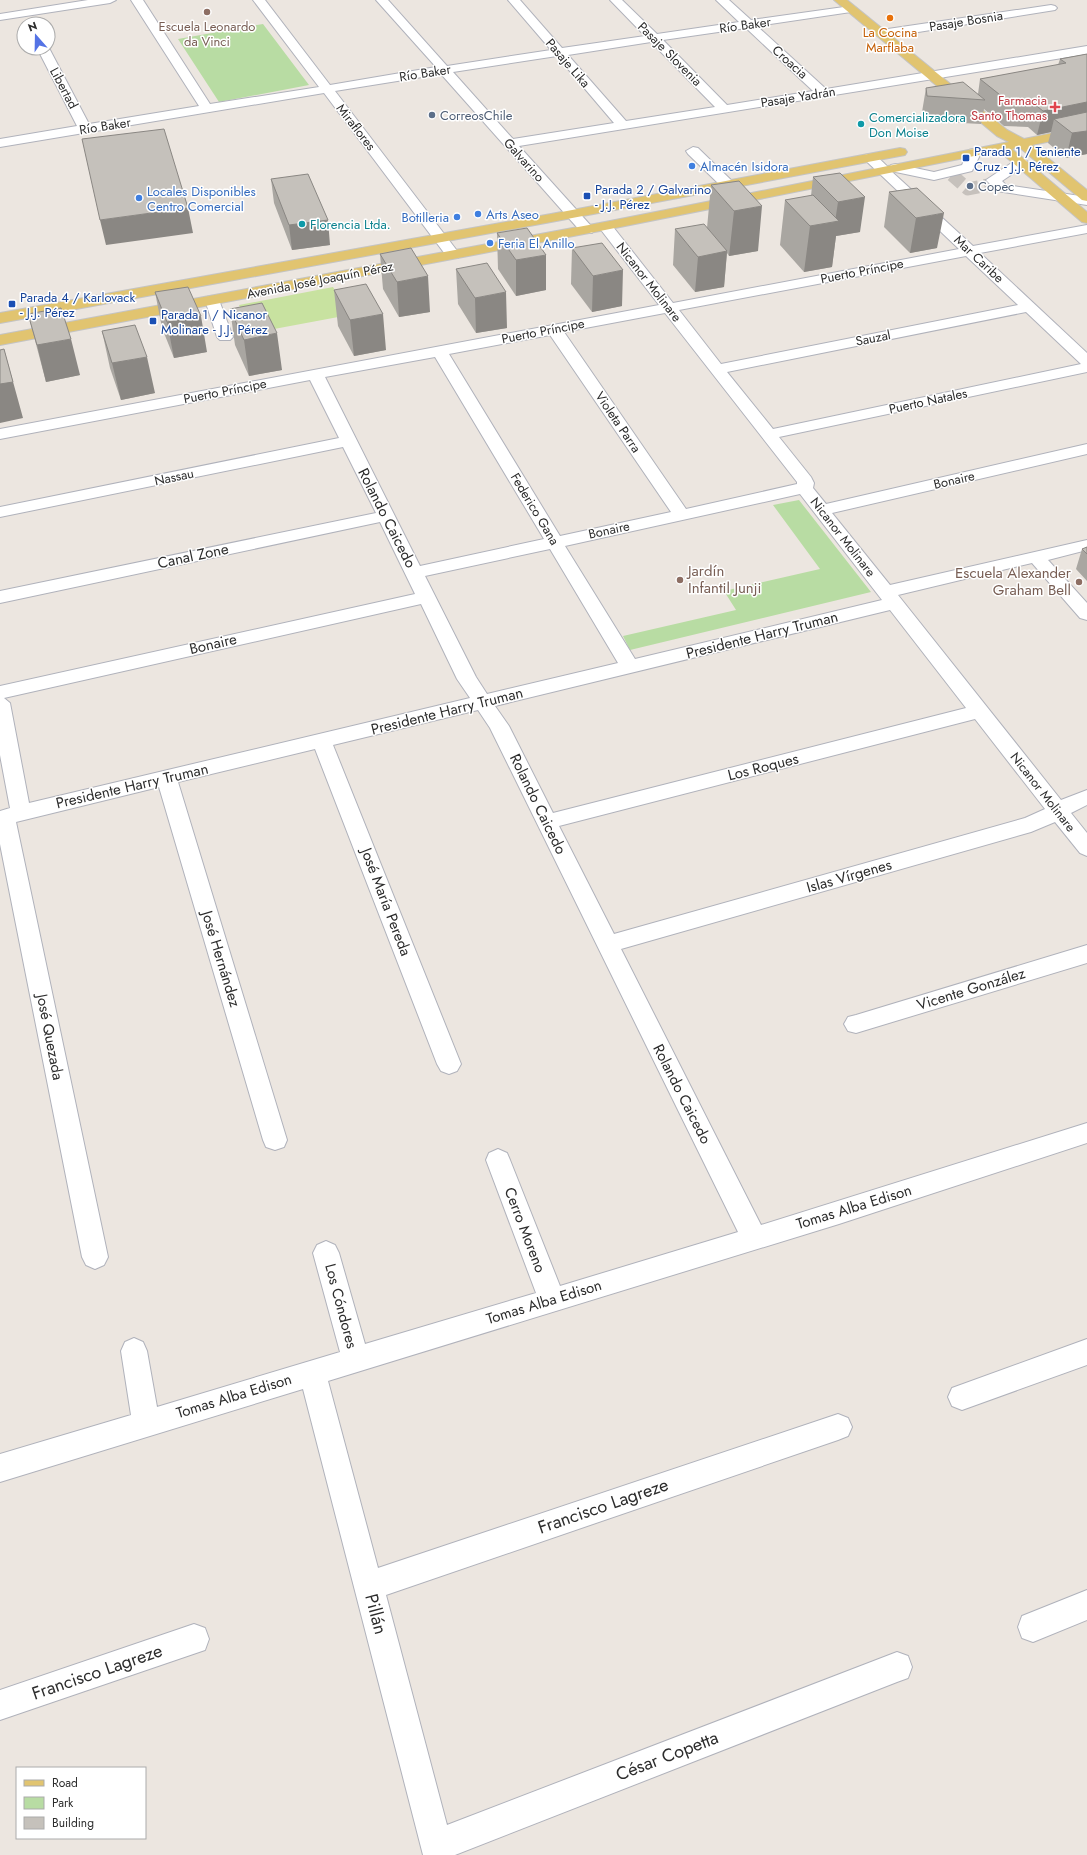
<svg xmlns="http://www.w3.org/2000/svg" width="1087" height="1855" viewBox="0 0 1087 1855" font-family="Jost,sans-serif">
  <rect width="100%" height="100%" fill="#ece6e0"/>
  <path fill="#b8dca3" d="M263,24l46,61 -90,17 -41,-63z
    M799,500l72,92 -241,58 -7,-14 113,-26 -12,-19 96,-22 -47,-64z"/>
  <path fill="#c8e2a0" d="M333,287l16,28 -97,18 -13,-28z"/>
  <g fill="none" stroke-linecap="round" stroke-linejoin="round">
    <path stroke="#c6c1bc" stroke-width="13" stroke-dasharray="13 6" stroke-linecap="butt" d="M952,175l16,14 19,-4"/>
    <defs>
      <path id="minor" d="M88,0h28l-6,3 -110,17v-6z
        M131,0h12l67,104 109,-17 -66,-87h12l65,85 106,-18 -60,-67h12l59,66 104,-16 -43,-50h12l42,48 83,-12 -35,-36h12l35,34 82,-12 -23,-22h13l22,20 100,-14 4,1 2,2 -6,3 -94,14 69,63 261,-43v8l-568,92 73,81 2,3 -2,3h-10l-141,-159 -106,17 123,161 2,3 -2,3h-10l-124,-165 -324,54v-8l77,-13 -40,-78h12l40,76 110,-18zM746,28l67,63 -86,14 -64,-65zM651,42l64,65 -89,14 -58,-66zM557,56l57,67 -101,16 -60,-67z
        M1051,5l4,1 2,2 -2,2 -174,28 -6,-4 6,-4z
        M693,147l5,1 34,33 2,3 -2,3h-10l-34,-33 -2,-3z
        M974,149l7,4 -9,18 -38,9 -43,-9 82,75 114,-21v8l-107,20 107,100v19l-308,65 32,40 3,6 -1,5 13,16 261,-60v10l-255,59 58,72 197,-45v10l-39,10 39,43v17l-7,-2 -48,-55 -134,32 163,205 26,-10v15l-16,8 16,20v23l-7,-3 -25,-31 -24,10 -410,117 140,276 326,-102v20l-248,81 -511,157 50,187 460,-154 10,4 4,9 -4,9 -10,4 -452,155 61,230 450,-173 11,4 4,11 -4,11 -11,4 -442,173h-32l-120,-466 -303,93v-28l131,-39 -10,-64 4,-9 9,-4 9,4 4,9 10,56 183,-55 -27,-99 4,-8 9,-4 9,4 4,8 26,91 171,-51 -50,-133 3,-7 9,-4 9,4 3,7 50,126 178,-54 -248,-504 -12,-18 -145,35 128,319 -4,7 -8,3 -8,-3 -4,-7 -122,-315 -137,33 109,358 -3,7 -9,3 -9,-3 -3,-7 -104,-353 -143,35 92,435 -4,8 -9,4 -9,-4 -4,-8 -82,-413v-33l10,-3 -10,-53v-69l415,-92 -35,-72 -380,81v-12l376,-78 -33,-66 -343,70v-10l339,-69 -29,-58 -310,59v-10l659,-124 -61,-79 2,-3h10l63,80 286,-54 -96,-91 2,-3c11,-3 19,9 26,15l-2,-2 2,-3 5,-1 38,8 28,-7 7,-15zM966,256l52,49 -297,59 -42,-54zM1026,312l55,52 -308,65 -46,-57zM665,313l132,169v2l-111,25 -122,-177zM550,335l121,177 -111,24 -111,-182zM435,357l109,182 -124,27 -95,-189zM800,494l82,106 -247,59 -70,-113zM550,549l68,114 -131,31 -11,-17 -51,-101zM421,604l36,75 13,19 -441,105 -19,-100 -6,-5zM890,610l76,98 -413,105 -44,-87 -14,-20zM975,719l70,90 -20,9 -411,116 -55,-108z
        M1021,159l5,1 2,3 -26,18 4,4 81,12v8l-90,-14 -11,-11 30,-20z
        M212,296l5,1 2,3 14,37 -3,3h-10l-3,-3 -12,-37 2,-3z
        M1087,945v18l-231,70 -8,-2 -4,-7 4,-7 8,-2z
        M1087,1339v26l-125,45 -10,-4 -4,-9 4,-9z
        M1087,1590v30l-54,22 -11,-4 -4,-11 4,-11z
        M194,1624l11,4 4,11 -4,11 -205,70v-30z"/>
      <path id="major" d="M834,0h13l160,130 17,9 63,-13v8l-55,11 55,45v11l-5,-1 -63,-53 -7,2 75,63v11l-5,-1 -83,-71 -394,79 -605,115v-10l605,-113 404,-80 -12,-6z
        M900,148l5,1 2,3 -2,3 -354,67 -551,101v-10l551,-99z"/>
    </defs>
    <use href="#minor" stroke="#b0b2bb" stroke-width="2"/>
    <use href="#major" stroke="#c4c4c4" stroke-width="2"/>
    <use href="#minor" fill="#fff" fill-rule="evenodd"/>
    <use href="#major" fill="#e1c470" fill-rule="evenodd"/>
  </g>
  <path fill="#a9a6a1" d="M1087,54v100l-21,4 -18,-15 3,-11 -14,3 -9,-8 -24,-1 -20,-17 -3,15 -58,-3 -1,-9 4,-24 52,6 2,-15 78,-14 2,-6z
    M840,173l20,59 -24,4 -4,31 -28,5 -24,-27 5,-45 26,-4 2,-19z
    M271,179l59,66 -38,5 -18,-47z
    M739,181l19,70 -29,5 -2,-3 -3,34 -29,5 -22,-27 2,-36 32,-1 4,-43z
    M917,188l20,60 -27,5 -26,-26 5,-35z
    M497,233l49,57 -30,6 -18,-27z
    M572,248l50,58 -30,6 -21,-28z
    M380,254l50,58 -31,5 -16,-28z
    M456,269l51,59 -31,5 -18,-29z
    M334,290l52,60 -32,6 -16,-30z
    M155,292l52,60 -33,6 -12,-30z
    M230,309l52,61 -33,6 -14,-31z
    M28,314l52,61 -34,7z
    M102,331l53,62 -34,7 -11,-32z
    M1087,547v34l-11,-12 6,-20z"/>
  <path fill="#8a8783" d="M1087,102v23l-33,-6 -3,13 -14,3 6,-24z
    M1087,131v23l-21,4 6,-25z
    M865,197l-5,35 -24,4 -4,31 -28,5 6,-46 25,-4 3,-20z
    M762,206l-4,45 -29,5 5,-45z
    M188,208l5,25 -87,12 -6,-25z
    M944,213l-7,35 -27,5 6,-35z
    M328,220l2,25 -38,5 -3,-25z
    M727,251l-3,36 -29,5 3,-35z
    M546,255v35l-30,6v-36z
    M623,270l-1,36 -30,6 1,-36z
    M428,276l2,36 -31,5 -2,-35z
    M506,292l1,36 -31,5 -1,-35z
    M383,314l3,36 -32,6 -4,-36z
    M201,316l6,36 -33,6 -7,-36z
    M277,333l5,37 -33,6 -5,-36z
    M71,339l9,36 -34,7 -9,-37z
    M4,349l19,69 -23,5v-39z
    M147,357l8,36 -34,7 -9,-37z"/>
  <path fill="#c5c1bb" stroke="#8a8783" d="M1087,54v48l-44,9 -10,-8 -24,-1 -29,-23 86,-16 -6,-4z
    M963,82l22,18 -58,-4 -1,-8z
    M1087,112v19l-15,2 -18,-14z
    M164,129l24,79 -88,12 -18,-81z
    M840,173l25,24 -27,5 -25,-25z
    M308,174l20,46 -39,5 -18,-46z
    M739,181l23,25 -28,5 -23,-26z
    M917,188l27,25 -28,5 -27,-26z
    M813,195l26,26 -29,5 -25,-26z
    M704,224l23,27 -29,6 -23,-28z
    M527,228l19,27 -30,5 -19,-27z
    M602,243l21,27 -30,6 -21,-28z
    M411,248l17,28 -31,6 -17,-28z
    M487,263l19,29 -31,6 -19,-29z
    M366,284l17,30 -33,6 -16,-30z
    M188,287l13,29 -34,6 -12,-30z
    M262,303l15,30 -33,7 -14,-31z
    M61,308l10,31 -34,6 -9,-31z
    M135,325l12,32 -35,6 -10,-32z
    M4,349l9,33 -13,2v-34z
    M1087,547v7l-5,-5z"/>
  <g fill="#8d6e63" stroke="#fff" stroke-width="1.5">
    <circle cx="207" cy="12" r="4"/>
    <circle cx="680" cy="580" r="4"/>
    <circle cx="1079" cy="582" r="4"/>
  </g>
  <circle fill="#e8710a" stroke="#fff" stroke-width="1.5" cx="890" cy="18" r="4"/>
  <path fill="#e0444e" stroke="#fff" stroke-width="1.5" d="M1053 101h4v4h4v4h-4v4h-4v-4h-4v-4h4z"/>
  <g fill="#5c6f8a" stroke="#fff" stroke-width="1.5">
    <circle cx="432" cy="115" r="4"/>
    <circle cx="970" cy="186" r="4"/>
  </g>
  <g fill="#0f9aa8" stroke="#fff" stroke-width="1.5">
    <circle cx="861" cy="124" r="4"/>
    <circle cx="302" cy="224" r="4"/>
  </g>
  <g fill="#1a4fb4" stroke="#fff" stroke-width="1.5">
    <rect x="962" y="154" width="8" height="8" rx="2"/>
    <rect x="583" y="192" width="8" height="8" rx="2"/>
    <rect x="8" y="300" width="8" height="8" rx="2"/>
    <rect x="149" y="317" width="8" height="8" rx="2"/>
  </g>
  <g fill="#3f7fe0" stroke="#fff" stroke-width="1.5">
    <circle cx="692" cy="166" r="4"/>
    <circle cx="139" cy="198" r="4"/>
    <circle cx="478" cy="214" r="4"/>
    <circle cx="457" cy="217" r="4"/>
    <circle cx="490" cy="243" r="4"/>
  </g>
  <g text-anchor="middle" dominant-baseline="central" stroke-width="3" stroke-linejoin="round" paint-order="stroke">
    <g font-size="13" fill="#2c2c2c" stroke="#fff">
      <text transform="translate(966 21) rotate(-9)">Pasaje Bosnia</text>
      <text transform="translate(745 25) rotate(-8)">Río Baker</text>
      <text transform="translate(670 54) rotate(45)">Pasaje Slovenia</text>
      <text transform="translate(790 62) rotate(42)">Croacia</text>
      <text transform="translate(568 63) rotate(49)">Pasaje Lika</text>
      <text transform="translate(425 73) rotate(-9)">Río Baker</text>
      <text transform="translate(64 88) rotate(62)">Libertad</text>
      <text transform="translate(798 97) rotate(-9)">Pasaje Yadrán</text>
      <text transform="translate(105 126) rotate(-9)">Río Baker</text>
      <text transform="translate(356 127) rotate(52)">Miraflores</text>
      <text transform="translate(524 160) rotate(48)">Galvarino</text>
      <text transform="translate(979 259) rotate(43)">Mar Caribe</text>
      <text transform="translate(862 271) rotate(-11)">Puerto Príncipe</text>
      <text transform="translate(320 280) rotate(-11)">Avenida José Joaquín Pérez</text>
      <text transform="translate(649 282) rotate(52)">Nicanor Molinare</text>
      <text transform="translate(543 331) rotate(-11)">Puerto Príncipe</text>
      <text transform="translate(873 338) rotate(-11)">Sauzal</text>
      <text transform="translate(225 391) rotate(-11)">Puerto Príncipe</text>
      <text transform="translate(928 401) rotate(-12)">Puerto Natales</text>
      <text transform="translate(618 422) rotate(56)">Violeta Parra</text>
      <text transform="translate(174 477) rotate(-12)">Nassau</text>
      <text transform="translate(954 480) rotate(-13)">Bonaire</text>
      <text transform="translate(535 509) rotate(59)">Federico Gana</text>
      <text transform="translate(609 530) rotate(-12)">Bonaire</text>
      <text transform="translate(843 537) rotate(52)">Nicanor Molinare</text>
      <text transform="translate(1043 792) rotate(52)">Nicanor Molinare</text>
    </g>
    <g font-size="13" fill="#785e54" stroke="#fff">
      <text x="207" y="26">Escuela Leonardo<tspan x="207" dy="15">da Vinci</tspan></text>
    </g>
    <g font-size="13" fill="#c56008" stroke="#fff">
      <text x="890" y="32">La Cocina<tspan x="890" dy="15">Marflaba</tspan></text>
    </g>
    <g font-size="13" fill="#be3a42" stroke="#fff" text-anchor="end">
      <text x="1047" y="100">Farmacia<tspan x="1047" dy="15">Santo Thomas</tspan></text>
    </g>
    <g font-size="13" fill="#4e5e75" stroke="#fff" text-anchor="start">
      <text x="440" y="115">CorreosChile</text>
      <text x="978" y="186">Copec</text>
    </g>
    <g font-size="13" fill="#0d838f" stroke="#fff" text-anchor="start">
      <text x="869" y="117">Comercializadora<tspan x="869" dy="15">Don Moise</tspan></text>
      <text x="310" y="224">Florencia Ltda.</text>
    </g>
    <g font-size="13" fill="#164399" stroke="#fff" text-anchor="start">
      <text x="974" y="151">Parada 1 / Teniente<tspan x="974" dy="15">Cruz - J.J. Pérez</tspan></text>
      <text x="595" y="189">Parada 2 / Galvarino<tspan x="595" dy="15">- J.J. Pérez</tspan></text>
      <text x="20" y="297">Parada 4 / Karlovack<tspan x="20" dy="15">- J.J. Pérez</tspan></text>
      <text x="161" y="314">Parada 1 / Nicanor<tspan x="161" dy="15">Molinare - J.J. Pérez</tspan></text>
    </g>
    <g font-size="13" fill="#366cbe" stroke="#fff" text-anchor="start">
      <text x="700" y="166">Almacén Isidora</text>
      <text x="147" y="191">Locales Disponibles<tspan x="147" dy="15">Centro Comercial</tspan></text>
      <text x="486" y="214">Arts Aseo</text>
      <text x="449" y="217" text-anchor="end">Botilleria</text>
      <text x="498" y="243">Feria El Anillo</text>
    </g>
    <g font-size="15" fill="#2c2c2c" stroke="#fff">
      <text transform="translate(387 518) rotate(63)">Rolando Caicedo</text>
      <text transform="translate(193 556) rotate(-12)">Canal Zone</text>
      <text transform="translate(762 635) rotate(-14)">Presidente Harry Truman</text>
      <text transform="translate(213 644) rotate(-13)">Bonaire</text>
      <text transform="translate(447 711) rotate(-14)">Presidente Harry Truman</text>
      <text transform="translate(763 767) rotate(-14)">Los Roques</text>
      <text transform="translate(132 786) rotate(-13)">Presidente Harry Truman</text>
      <text transform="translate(538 804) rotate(64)">Rolando Caicedo</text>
      <text transform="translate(849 876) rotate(-16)">Islas Vírgenes</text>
      <text transform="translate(386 902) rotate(69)">José María Pereda</text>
      <text transform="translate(221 959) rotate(73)">José Hernández</text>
      <text transform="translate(971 989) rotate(-17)">Vicente González</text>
      <text transform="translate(50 1037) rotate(79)">José Quezada</text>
      <text transform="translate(682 1094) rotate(63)">Rolando Caicedo</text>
      <text transform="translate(854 1207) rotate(-17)">Tomas Alba Edison</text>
      <text transform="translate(525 1230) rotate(69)">Cerro Moreno</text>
      <text transform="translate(544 1302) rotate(-17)">Tomas Alba Edison</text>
      <text transform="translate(341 1306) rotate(75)">Los Cóndores</text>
      <text transform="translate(234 1396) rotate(-17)">Tomas Alba Edison</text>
    </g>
    <g font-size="15" fill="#785e54" stroke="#fff" text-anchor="start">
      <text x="688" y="571">Jardín<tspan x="688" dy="17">Infantil Junji</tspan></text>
      <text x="1071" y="573" text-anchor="end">Escuela Alexander<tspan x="1071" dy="17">Graham Bell</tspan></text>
    </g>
    <g font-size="18" fill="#2c2c2c" stroke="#fff">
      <text transform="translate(603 1506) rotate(-19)">Francisco Lagreze</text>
      <text transform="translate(376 1614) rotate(75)">Pillán</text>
      <text transform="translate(97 1672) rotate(-19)">Francisco Lagreze</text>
      <text transform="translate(667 1756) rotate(-21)">César Copetta</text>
    </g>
  </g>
  <rect x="16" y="1767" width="130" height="72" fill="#ffffff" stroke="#ababab"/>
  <rect x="24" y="1780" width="20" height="6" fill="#e1c470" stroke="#ababab"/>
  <text x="52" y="1787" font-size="12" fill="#2c2c2c">Road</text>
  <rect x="24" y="1797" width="20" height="12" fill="#b8dca3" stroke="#ababab"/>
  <text x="52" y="1807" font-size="12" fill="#2c2c2c">Park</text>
  <rect x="24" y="1817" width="20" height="12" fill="#c5c1bb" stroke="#ababab"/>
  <text x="52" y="1827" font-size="12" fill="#2c2c2c">Building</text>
  <g transform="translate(36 36) rotate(340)"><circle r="19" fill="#ffffff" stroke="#ababab"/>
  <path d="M0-3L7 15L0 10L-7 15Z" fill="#5473e5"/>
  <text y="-6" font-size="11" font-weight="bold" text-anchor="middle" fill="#2c2c2c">N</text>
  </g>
</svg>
